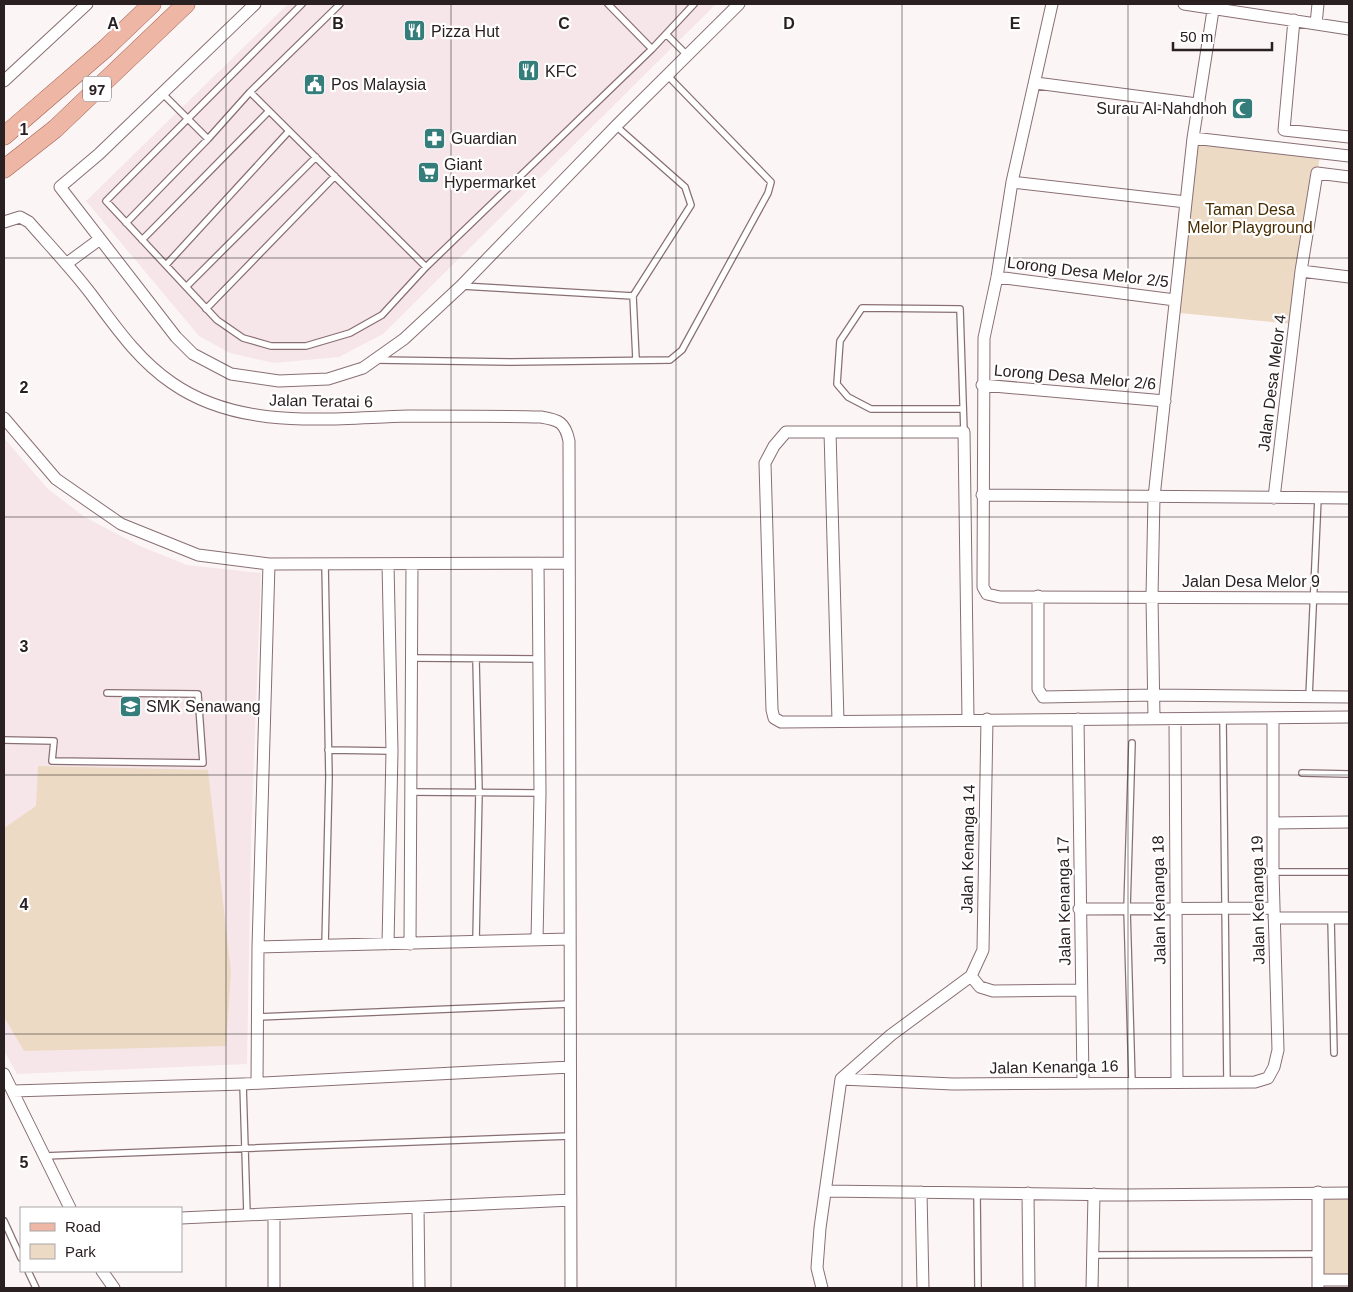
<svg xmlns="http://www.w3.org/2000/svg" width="1353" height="1292" viewBox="0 0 1353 1292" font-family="Helvetica,sans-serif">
  <rect width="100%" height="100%" fill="#fbf5f6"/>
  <path fill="#f6e6e9" d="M288,4h428l-333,330 -44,23 -65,6 -44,-10 -31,-17 -113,-135z
    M4,438l43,50 36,28 57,30 47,19 74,8 -10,266 -4,225 -230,10 -13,-23z"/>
  <path fill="#ecdac4" d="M1196,142l124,13 -26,169 -114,-11z
    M38,766l170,4 23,202 -5,74 -202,5 -20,-34v-189l32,-22z
    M1318,1192l31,1v86h-31z"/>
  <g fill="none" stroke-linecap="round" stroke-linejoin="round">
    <defs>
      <path id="service" d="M302,4l-196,197 111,119 26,18 28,8h35l44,-13 32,-18 44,-48 226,-218 42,-45
        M608,4l44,45
        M666,34l21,21
        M250,92l176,175
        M162,93l46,46 42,-47 90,-88
        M616,126l69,61 6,18 -58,91 3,63
        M126,223l82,-84
        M142,240l127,-129
        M166,265l123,-134
        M462,286l171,10
        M186,287l130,-130
        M206,309l129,-133
        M377,360l135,2 158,-2 12,-10 86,-157 3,-11 -104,-107
        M963,409h-92l-23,-12 -11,-13 3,-43 22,-33 98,1 4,123
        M325,563l4,214 -4,169
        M413,658l126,1
        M1309,697l9,-199
        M1223,719l4,363
        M4,740l50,1 -2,20 151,2 -5,-69 -91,-1
        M328,750l64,1
        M1302,773l47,1
        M411,792l129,1
        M1273,872h76
        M1331,918l3,135
        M476,941l3,-149 -3,-133
        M258,1017l312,-13
        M1132,1082l-5,-173 5,-166
        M243,1084l4,130
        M44,1156l526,-20
        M977,1193l1,95
        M4,1221l17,37
        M1093,1255l225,-1
        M28,1271l8,17"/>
      <path id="minor" d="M255,4l-156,150 -39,33 116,150 17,17 38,20 48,7 49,-2 35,-11 41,-29 57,-53 155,-160 123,-122
        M1052,4l-40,178 -15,95 -13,61 -1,249 4,7 13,3 349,1
        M1184,4l165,25
        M1294,20l-10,110 65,7
        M1316,24l2,-20
        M4,81l83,-77
        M1036,83l161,21
        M1193,138l156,18
        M1012,182l174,20
        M4,222l16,-5 9,5c21,24 43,47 62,72 24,32 47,66 81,89 69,48 157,35 236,33 44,0 88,0 133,1 18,3 24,5 28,24l2,847
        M66,264l34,-25
        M1301,271l48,6
        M997,277l178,23
        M982,385l183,16
        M4,418l52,61 65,45 77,31 71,9 300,-1
        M830,432l8,289
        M982,495l367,3
        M1274,498l27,-227 16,-98 32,4
        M1038,596v93l5,8 111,-2 195,2
        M1154,718l-2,-121 2,-100 39,-359 21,-134
        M968,719l-4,-287h-178l-12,14 -9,17 7,247 2,8 7,4 568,-5
        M1078,719l5,364
        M1175,719l2,363
        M1273,823l76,-1
        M1079,909l195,-1
        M1274,918h75
        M537,940l3,-147 -2,-230
        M388,944l4,-193 -4,-187
        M410,944l2,-380
        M258,947l312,-8
        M971,976l9,11 13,4 88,-1
        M4,1074l66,134
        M841,1079l112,5 302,-2 13,-4 6,-11 4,-17 -5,-178v-153
        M257,1083l1,-136 11,-383
        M13,1091l230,-7 327,-17
        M825,1191l300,4 224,-2
        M921,1192l2,96
        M1318,1192v96
        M1028,1193l1,95
        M418,1207l1,81
        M274,1215v73
        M181,1218l390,-18
        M102,1271l12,17
        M1318,1280h31
        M822,1288l-5,-20 3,-40 21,-149 50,-44 80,-59 12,-26 4,-231
        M1092,1288l2,-94"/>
      <path id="primary" d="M4,136l102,-88 46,-44
        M4,169l51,-40 131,-125"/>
    </defs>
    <use href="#service" stroke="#896f74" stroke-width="8"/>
    <use href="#minor" stroke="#896f74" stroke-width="13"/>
    <use href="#primary" stroke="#a26250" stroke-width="19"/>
    <use href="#service" stroke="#fff" stroke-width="5.5"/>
    <use href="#minor" stroke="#fff" stroke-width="11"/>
    <use href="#primary" stroke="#eeb6a5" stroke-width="18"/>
  </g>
  <path fill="none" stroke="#2a2022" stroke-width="1" stroke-opacity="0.55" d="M226,4v1284M451,4v1284M676,4v1284M902,4v1284M1128,4v1284M4,258h1345M4,517h1345M4,775h1345M4,1034h1345"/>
  <defs>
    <symbol id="restaurant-square" viewBox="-11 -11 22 22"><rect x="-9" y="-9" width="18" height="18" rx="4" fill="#347d7a" stroke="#fff"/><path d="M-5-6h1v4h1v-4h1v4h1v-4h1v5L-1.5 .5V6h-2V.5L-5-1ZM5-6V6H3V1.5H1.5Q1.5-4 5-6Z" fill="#fff"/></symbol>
    <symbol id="civic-square" viewBox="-11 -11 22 22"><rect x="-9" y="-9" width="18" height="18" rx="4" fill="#347d7a" stroke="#fff"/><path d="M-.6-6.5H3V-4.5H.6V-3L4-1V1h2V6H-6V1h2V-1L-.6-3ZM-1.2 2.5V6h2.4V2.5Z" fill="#fff"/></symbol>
    <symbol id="mosque-square" viewBox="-11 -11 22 22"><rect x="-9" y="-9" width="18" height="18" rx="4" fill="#347d7a" stroke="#fff"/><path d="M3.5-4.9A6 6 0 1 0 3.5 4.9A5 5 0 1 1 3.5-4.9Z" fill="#fff"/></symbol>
    <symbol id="pharmacy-square" viewBox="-11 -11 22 22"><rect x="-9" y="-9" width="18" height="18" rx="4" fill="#347d7a" stroke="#fff"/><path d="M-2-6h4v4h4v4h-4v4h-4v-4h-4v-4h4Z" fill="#fff"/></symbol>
    <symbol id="supermarket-square" viewBox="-11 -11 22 22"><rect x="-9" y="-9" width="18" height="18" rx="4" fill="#347d7a" stroke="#fff"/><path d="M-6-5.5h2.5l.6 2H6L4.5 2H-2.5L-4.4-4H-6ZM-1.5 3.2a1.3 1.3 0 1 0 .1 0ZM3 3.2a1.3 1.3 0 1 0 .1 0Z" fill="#fff"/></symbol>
    <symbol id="school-square" viewBox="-11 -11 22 22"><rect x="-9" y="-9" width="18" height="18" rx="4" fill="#347d7a" stroke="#fff"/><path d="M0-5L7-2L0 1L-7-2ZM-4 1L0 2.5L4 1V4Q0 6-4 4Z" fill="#fff"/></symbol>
  </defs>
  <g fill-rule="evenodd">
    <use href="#restaurant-square" x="402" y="18" width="25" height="25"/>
    <use href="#restaurant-square" x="516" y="58" width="25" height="25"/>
    <use href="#civic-square" x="302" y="72" width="25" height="25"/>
    <use href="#mosque-square" x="1230" y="96" width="25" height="25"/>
    <use href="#pharmacy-square" x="422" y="126" width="25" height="25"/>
    <use href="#supermarket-square" x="416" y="160" width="25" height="25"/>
    <use href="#school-square" x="118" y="694" width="25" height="25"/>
  </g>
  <g text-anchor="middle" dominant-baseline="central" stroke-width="4.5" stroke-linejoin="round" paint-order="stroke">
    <rect fill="#fff" stroke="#6a6364" stroke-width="1" x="83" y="76.5" width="28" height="25" rx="4"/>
    <g font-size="15" font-weight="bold" fill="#2a2022">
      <text x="97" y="89">97</text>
    </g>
    <g font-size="16" fill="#2a2022" stroke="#fff" text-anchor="start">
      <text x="431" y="31">Pizza Hut</text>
      <text x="545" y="71">KFC</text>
      <text x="331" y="84">Pos Malaysia</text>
      <text x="1227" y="108" text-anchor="end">Surau Al-Nahdhoh</text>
      <text x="451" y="138">Guardian</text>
      <text x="444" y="164">Giant<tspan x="444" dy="18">Hypermarket</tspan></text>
      <text x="146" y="706">SMK Senawang</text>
    </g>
    <g font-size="16" fill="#482c00" stroke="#fff">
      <text x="1250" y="209">Taman Desa<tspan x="1250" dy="18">Melor Playground</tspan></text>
    </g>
    <g font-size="16" fill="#2a2022" stroke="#fff">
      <text transform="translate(1088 272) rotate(7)">Lorong Desa Melor 2/5</text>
      <text transform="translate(1075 377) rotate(5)">Lorong Desa Melor 2/6</text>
      <text transform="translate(1272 383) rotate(-83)">Jalan Desa Melor 4</text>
      <text transform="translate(321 401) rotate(1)">Jalan Teratai 6</text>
      <text x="1251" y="581">Jalan Desa Melor 9</text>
      <text transform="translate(968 849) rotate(-89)">Jalan Kenanga 14</text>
      <text transform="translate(1159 900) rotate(-91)">Jalan Kenanga 18</text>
      <text transform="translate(1258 900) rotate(-91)">Jalan Kenanga 19</text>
      <text transform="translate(1064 901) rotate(-91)">Jalan Kenanga 17</text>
      <text transform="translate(1054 1067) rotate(-1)">Jalan Kenanga 16</text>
    </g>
  </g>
  <g font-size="16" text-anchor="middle" font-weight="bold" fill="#2a2022" stroke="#fff" stroke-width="4.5" stroke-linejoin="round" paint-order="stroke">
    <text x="113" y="29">A</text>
    <text x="338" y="29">B</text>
    <text x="564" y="29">C</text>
    <text x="789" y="29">D</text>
    <text x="1015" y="29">E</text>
    <text x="24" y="135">1</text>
    <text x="24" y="393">2</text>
    <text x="24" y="652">3</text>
    <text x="24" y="910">4</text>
    <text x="24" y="1168">5</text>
  </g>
  <rect width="1353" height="1292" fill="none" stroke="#2a2022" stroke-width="10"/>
  <rect x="20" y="1207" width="162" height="65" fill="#ffffff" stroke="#aaa6a7"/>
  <rect x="30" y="1223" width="25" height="8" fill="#eeb6a5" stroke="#aaa6a7"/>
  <text x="65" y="1232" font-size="15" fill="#2a2022">Road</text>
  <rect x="30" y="1244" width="25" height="15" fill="#ecdac4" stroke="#aaa6a7"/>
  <text x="65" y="1257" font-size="15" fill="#2a2022">Park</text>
  <path d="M1173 42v8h99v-8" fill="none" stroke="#2a2022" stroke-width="2.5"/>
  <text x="1180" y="42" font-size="15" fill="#2a2022" stroke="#ffffff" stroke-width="4" paint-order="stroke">50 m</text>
</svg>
